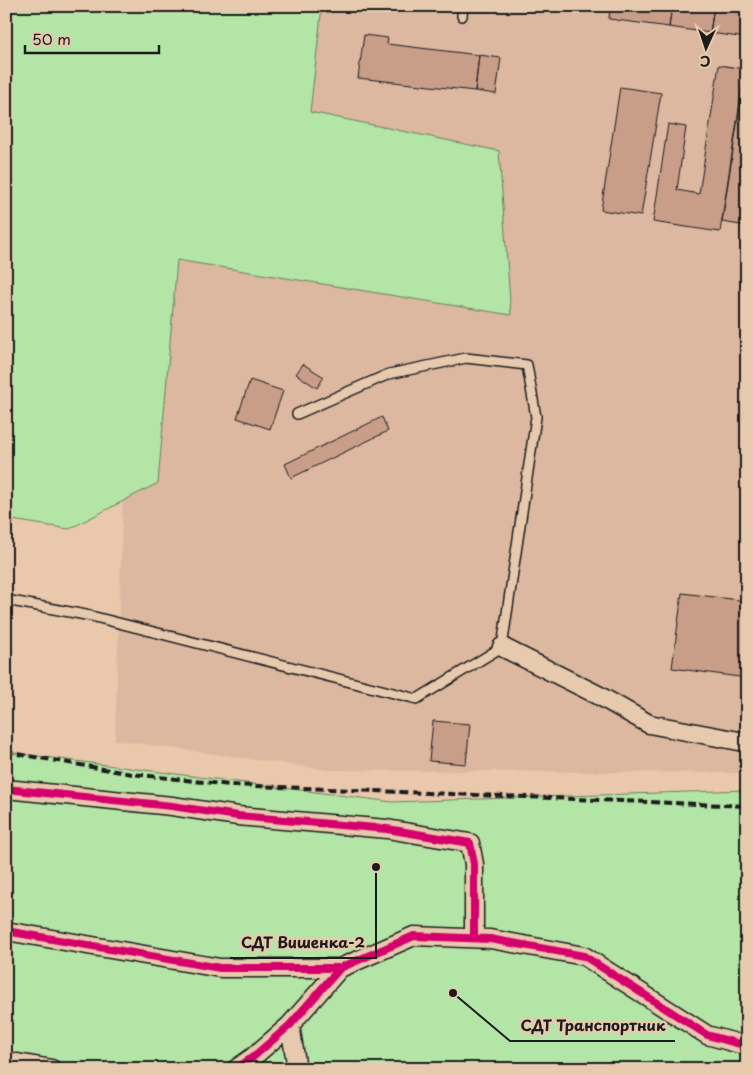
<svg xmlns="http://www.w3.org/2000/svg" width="753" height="1075" viewBox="0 0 753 1075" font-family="'Playpen Sans',sans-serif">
  <rect width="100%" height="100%" fill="#e9c8ac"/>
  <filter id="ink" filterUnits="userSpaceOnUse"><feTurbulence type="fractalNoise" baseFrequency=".02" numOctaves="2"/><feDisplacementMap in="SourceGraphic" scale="10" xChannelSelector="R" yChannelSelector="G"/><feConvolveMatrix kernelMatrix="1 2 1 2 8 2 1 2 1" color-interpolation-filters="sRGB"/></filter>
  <g filter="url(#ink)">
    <path fill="#dbb89f" d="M139,6h608v767l-418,-3 -214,-30z"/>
    <path fill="#b3e5a6" stroke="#688061" d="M6,6h316l-12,106 189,39 12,164 -334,-55 -19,223 -89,46 -63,-10z
      M6,752l386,50 355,-12v279h-741z"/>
    <path fill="#c89e89" stroke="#1c1c1c" d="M610,6h62l-3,21 -60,-8z
      M672,6h42l-4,27 -41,-6z
      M714,6l33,2v30l-37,-5z
      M364,35l24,3 -1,6 92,11 -4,36 -117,-13z
      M479,55l22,3 -5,36 -21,-3z
      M719,65l26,4 -25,163 -67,-10 15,-98 18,3 -9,63 22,4z
      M620,87l41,6 -20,123 -40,-6z
      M741,99l6,1v126l-25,-4z
      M303,364l21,13 -7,11 -21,-14z
      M250,380l33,11 -13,38 -33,-11z
      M382,417l6,14 -97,47 -6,-14z
      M682,593l65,8v77l-75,-10z
      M433,721l37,3 -4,40 -37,-3z"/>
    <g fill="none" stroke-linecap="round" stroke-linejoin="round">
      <defs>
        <path id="service" d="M462,16l1,-10
          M6,600l85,16 326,83 85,-52 34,-230 -9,-52 -61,-7 -77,16 -92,40"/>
        <path id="minor" d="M502,647l96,48 51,29 90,17 8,-1
          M6,789l166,17 66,10 149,13 83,14 4,21v74
          M6,931l214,37h120
          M290,1025l7,44
          M6,1061l46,8
          M236,1069l17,-12 37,-32 50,-57 74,-32 76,3 94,17 123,79 40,11"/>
      </defs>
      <use href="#service" stroke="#1c1c1c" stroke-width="12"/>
      <use href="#minor" stroke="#1c1c1c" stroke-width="21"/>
      <use href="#service" stroke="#e7caae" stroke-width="9"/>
      <use href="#minor" stroke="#e7caae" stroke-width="18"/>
      <path stroke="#1c1c1c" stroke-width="4" stroke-dasharray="8 4" stroke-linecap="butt" d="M6,752l126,22 98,11 517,21"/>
      <defs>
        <path id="cycleway" d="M6,789l166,17 66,10 149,13 83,14 4,21v74
          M6,931l214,37h120
          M236,1069l17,-12 37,-32 50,-57 74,-32 76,3 94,17 123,79 40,11"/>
      </defs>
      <use href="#cycleway" stroke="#e7caae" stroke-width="11"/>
      <use href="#cycleway" stroke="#d6006c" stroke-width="8"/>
    </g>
  </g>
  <path fill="none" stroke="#1c1c1c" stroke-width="2" d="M376 867L376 958H230M453 993L510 1041H675"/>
  <g fill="#1c1c1c" stroke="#e7caae" stroke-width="2">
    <circle cx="376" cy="867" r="5"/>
    <circle cx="453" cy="993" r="5"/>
  </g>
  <g font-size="15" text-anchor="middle" font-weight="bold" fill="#1c1c1c" stroke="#e7caae" stroke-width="4.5" stroke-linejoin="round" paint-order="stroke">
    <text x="303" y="948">СДТ Вишенка-2</text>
    <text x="593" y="1031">СДТ Транспортник</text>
  </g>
  <rect width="753" height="1075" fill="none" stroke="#e7caae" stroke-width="25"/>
  <rect x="12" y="12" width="728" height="1050" fill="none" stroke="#1c1c1c" stroke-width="2" filter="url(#ink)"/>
  <g transform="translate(706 48) rotate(183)" stroke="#e7caae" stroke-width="4" paint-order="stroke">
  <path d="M0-4L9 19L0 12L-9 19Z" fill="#1c1c1c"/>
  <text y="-8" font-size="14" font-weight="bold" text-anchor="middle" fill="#1c1c1c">С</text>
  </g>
  <path d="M25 45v8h134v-8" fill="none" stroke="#1c1c1c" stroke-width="2.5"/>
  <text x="32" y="45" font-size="15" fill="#1c1c1c" stroke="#e7caae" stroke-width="4" paint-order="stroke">50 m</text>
</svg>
